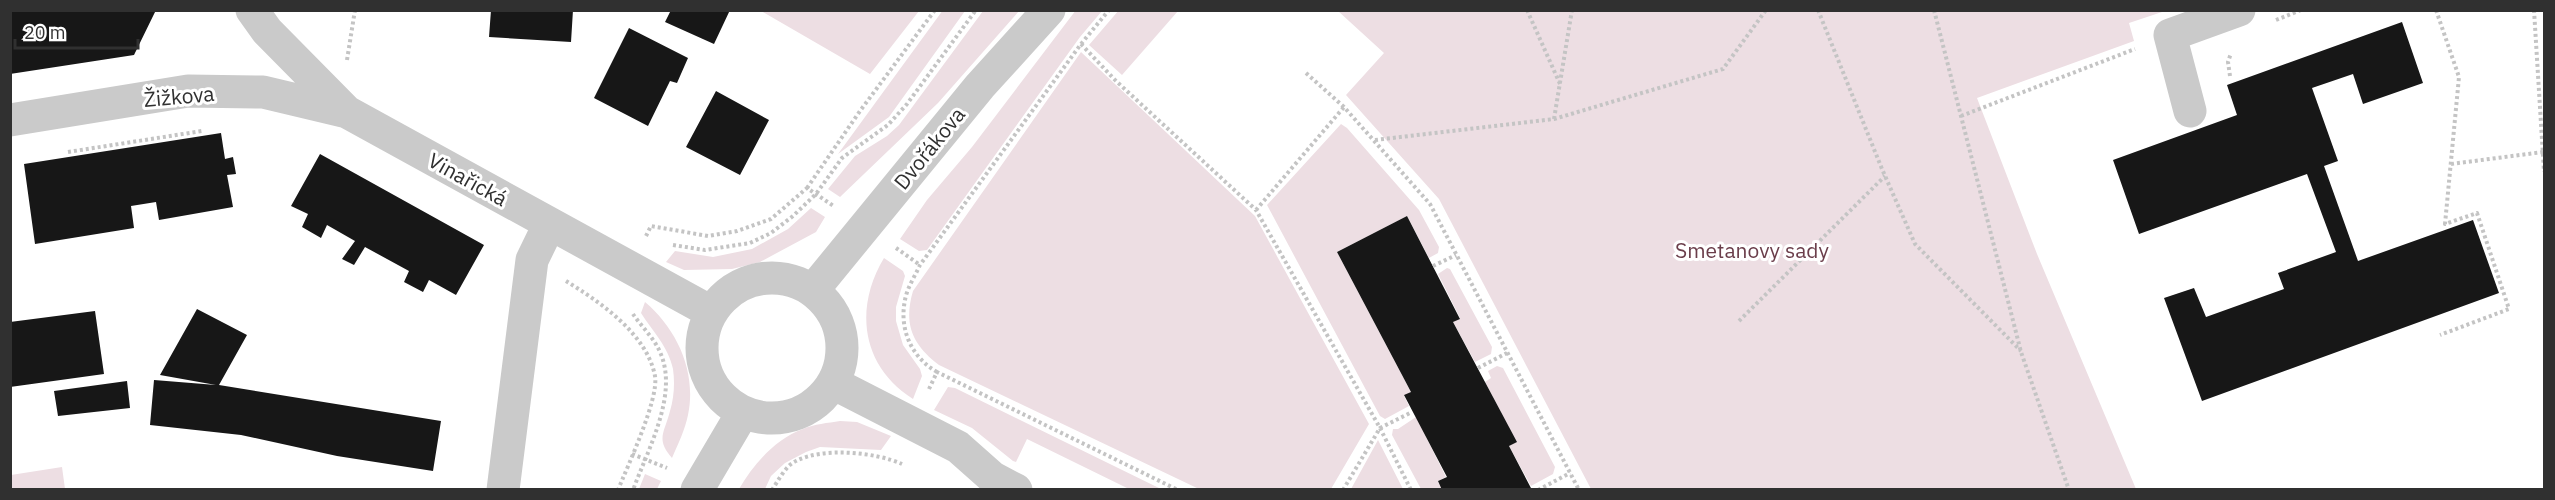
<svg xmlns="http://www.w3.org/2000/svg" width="2555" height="500" viewBox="0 0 2555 500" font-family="'IBM Plex Sans',sans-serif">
  <rect width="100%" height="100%" fill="#fff"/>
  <path fill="#eddee3" d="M943,10l22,1 -76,106 -51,37z
    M1076,10l26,1 -22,26 -153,213 -8,1 -19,-12 27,-39 45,-53z
    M1119,10l59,1 -56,64 -33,-30z
    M761,11h158l-49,63z
    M983,11h36l-81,92 -98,94 -12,-8 27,-33 32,-20 12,-11z
    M1338,11h827l-36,12 5,18 -157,57 60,156 99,235h-545l-152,-290 -93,-104 38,-42z
    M1081,52l174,164 114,208 -38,65h-132l-260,-124c-26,-20 -36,-40 -26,-74z
    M1341,124l6,4 72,82 20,37 -1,6 -9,5 -22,-42 -70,36 74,140 -7,4 5,10 -24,13 -5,-3 -113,-211z
    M811,208l14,9 -9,15 -56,30 -28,7 -48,1 -18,-8 9,-11 38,6 39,-8 36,-20z
    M884,258l19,13 2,5 -9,31v14l7,24 17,24 2,7 -9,23c-52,-33 -59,-91 -29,-141z
    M1447,268l3,1 42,78 -1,7 -16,8 -22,-40 7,-4 -22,-44z
    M645,302c32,27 52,70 43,113 -3,15 -10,29 -16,43 -17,-19 -7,-26 -2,-47 4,-13 5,-28 3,-42 -5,-23 -20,-37 -32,-56z
    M1497,366l6,2 52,99 -2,7 -22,12 -22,-40 7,-5 -31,-59 6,-4 -3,-7z
    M948,387l7,1 206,101h-32l-102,-50 -11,23 -3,-1 -41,-33 -38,-18z
    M1416,417l30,60 -8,4 4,8h-21l-29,-54 1,-6h5z
    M840,421l17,1 34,14 -10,14 -61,-3 -14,5 -21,11 -14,13 -6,13h-26c14,-24 36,-50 64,-60 11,-5 25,-6 37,-8z
    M1378,440l25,49h-52z
    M62,467l3,22h-54v-14z
    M645,474l16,7 -4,8h-18z"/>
  <path fill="#171717" d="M10,10h146l-22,45 -124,19z
    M491,10h82l-2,32 -82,-5z
    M671,10h59l-16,34 -49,-22z
    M2402,22l21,61 -60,21 -10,-30 -41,14 26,73 -14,5 34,95 115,-41 26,73 -297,108 -38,-103 30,-10 12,29 78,-28 -6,-16 58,-21 -29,-78 -168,60 -26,-74 124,-45 -10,-30z
    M629,28l59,30 -11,25 -7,-2 -22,45 -54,-28z
    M716,91l53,29 -29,55 -54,-28z
    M221,133l4,26 8,-2 3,17 -9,1 6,32 -74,13 -3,-18 -25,4 3,22 -99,16 -11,-80z
    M320,154l164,91 -28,50 -27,-15 -6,12 -19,-10 5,-11 -44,-24 -11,18 -12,-6 13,-18 -28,-16 -6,13 -19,-11 6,-13 -17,-8z
    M1407,216l53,103 -7,3 64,120 -8,4 23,44h-90l-4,-9 9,-4 -43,-82 7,-3 -74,-140z
    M197,309l50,26 -28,50 222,36 -8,50 -96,-15 -96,-21 -91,-10 4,-45 62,5 -56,-10z
    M95,311l9,63 -94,13v-65z
    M127,381l3,27 -72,8 -4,-25z"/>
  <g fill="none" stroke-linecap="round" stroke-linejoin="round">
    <path stroke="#c4c4c4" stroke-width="4" stroke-dasharray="3 3" stroke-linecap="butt" d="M1527,10l33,74
      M1818,10l64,159 33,75 106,107
      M1934,10l87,342 48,138
      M2436,10l23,67 -14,147 32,-11 32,96 -69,26
      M2534,10l10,162
      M2276,20l25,-10
      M1081,44l35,37 140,129 124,218 31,62
      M347,60l8,-50
      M1306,73l38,34 86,97 149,286
      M2230,76l-2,-14 3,-9
      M1961,116l174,-67
      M1554,119l18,-109
      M1375,140l179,-21 169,-50 43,-59
      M68,152l134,-21
      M2451,164l92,-12
      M807,188l53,-77 75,-101
      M1256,210l88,-103
      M646,236l5,-10 57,10 29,-5 34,-12 36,-31 28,19
      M673,245l32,5 45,-7 21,-10 22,-17 23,-22 26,-36 46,-33 19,-21 69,-94
      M896,248l24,17
      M1433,266l23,-11
      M566,281c34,21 81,53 89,95 4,23 -27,89 -37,114
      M633,314c8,12 21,24 27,38 19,42 -12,97 -27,138
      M1739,321l146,-145
      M1478,368l29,-15
      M937,372c-26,-15 -38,-43 -32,-72 2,-12 10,-24 15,-35l161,-221 28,-34
      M929,389l8,-17 241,118
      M632,454l35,14
      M772,490c6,-9 14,-25 24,-29 27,-14 79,-9 106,3
      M1343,490l37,-62 32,-16
      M1538,490l32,-17"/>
    <path stroke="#cacaca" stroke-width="33" d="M252,10l15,21 80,81 364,200
      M2190,111l-20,-76 69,-25
      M10,120l178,-29 75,1 84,20
      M702 348a70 70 0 1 1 140 0a70 70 0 1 1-140 0Z
      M813,290l167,-204 69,-76
      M833,383l125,64 35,31 23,12
      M503,490l29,-230 17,-35
      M697,490l46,-78"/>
  </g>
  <g text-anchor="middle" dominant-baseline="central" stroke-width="6" stroke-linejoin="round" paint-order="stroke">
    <g font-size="21" fill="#303030" stroke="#fff">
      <text transform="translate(179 96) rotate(-5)">Žižkova</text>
      <text transform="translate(929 148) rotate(-51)">Dvořákova</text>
      <text transform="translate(468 179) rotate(29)">Vinařická</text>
    </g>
    <g font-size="21" fill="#6b3e4b" stroke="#fff">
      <text x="1752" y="250">Smetanovy sady</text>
    </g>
  </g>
  <rect width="2555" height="500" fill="none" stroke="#303030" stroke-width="24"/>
  <path d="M15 39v9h123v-9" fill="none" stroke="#303030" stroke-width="3"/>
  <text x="24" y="39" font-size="18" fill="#303030" stroke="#ffffff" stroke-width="4.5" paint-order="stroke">20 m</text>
</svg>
